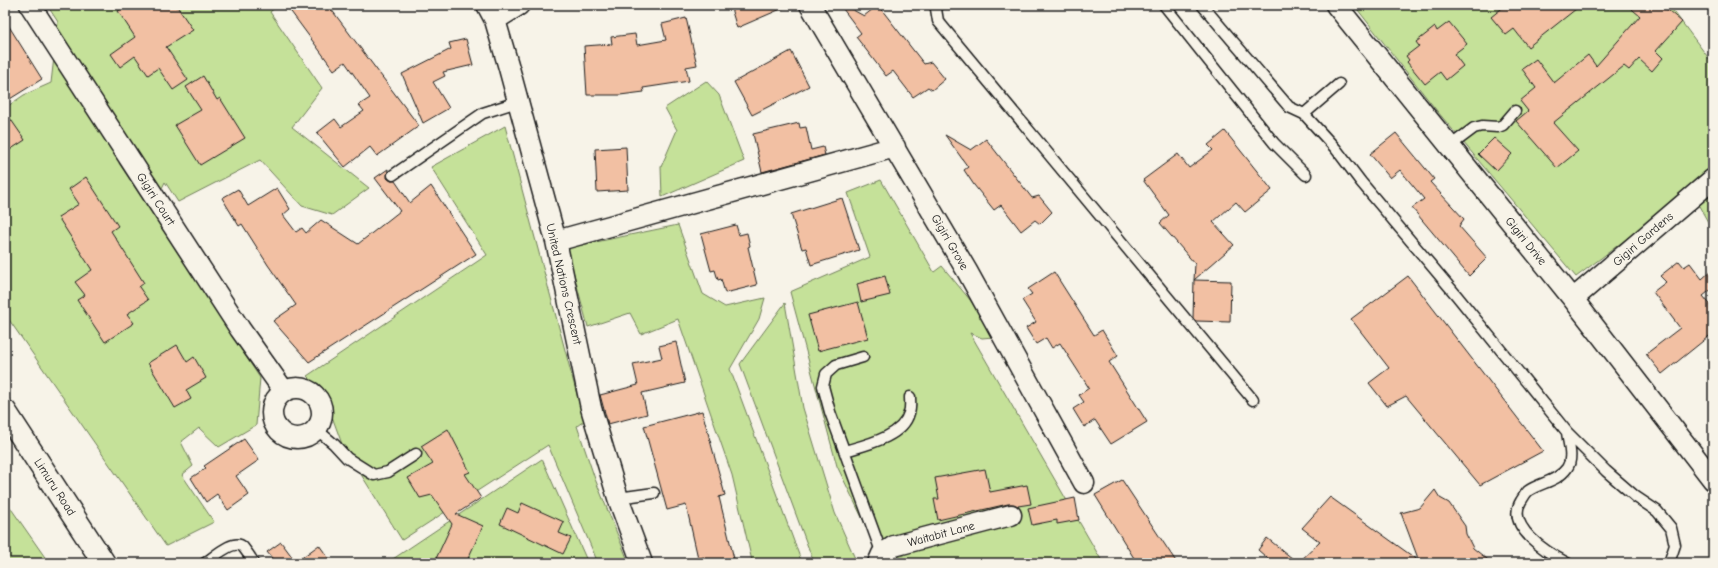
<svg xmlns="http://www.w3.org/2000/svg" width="1718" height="568" viewBox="0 0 1718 568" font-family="'Comic Neue',sans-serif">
  <rect width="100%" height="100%" fill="#f7f3e8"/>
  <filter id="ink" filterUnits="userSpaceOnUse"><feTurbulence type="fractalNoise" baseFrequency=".025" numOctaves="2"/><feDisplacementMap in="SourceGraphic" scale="8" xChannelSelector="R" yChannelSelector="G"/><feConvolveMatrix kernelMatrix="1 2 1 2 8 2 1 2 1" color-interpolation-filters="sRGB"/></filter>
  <g filter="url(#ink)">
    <path fill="#c5e199" stroke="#707e5a" d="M47,5h231l-8,7 52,76 -30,39 77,61 -37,27 -30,-9 -42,-46 -82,42 -13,-20 -5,10 -41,-29 141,215 -4,47 -37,22 -20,-19 -18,14 12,24 -11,9 32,47 -48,24 -161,-232v-206l19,-13 27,-12 7,-61z
      M1354,5h315l44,59v167l-24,-43 -19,18 -94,71 -139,-166z
      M706,81l13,14 25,66 -82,36 -1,-30 16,-37 -12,-22z
      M505,126l79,295 -7,5 18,53 34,84h-31l-50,-118 -146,95 -60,-96 -19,-52 -16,-16 180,-121 -56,-88z
      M881,180l53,92 8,-6 29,35 22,36 -11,1 -12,-5 133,230h-219l-47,-97 -47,-174 80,-35 -22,-64z
      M678,225l25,69 22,13 40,-9 -6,21 -29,50 72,194h-52l2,-2 -20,-86 -54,-156 -37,15 -11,-21 -42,14 -21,-79z
      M785,303l18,105 32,105 22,50h-43l-74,-199z
      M542,459l46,104h-201z
      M5,500l44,63h-44z"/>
    <path fill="#f2c0a3" stroke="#1c1c1c" d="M127,5h49l17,25 -27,17 22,33 -15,10 -15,-22 -10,7 -13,-19 -15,11 -9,-13 24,-17 -17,-26z
      M286,5h42l91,121 -42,30 -7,-9 -25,20 -28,-34 18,-14 6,8 23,-16 -5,-6 11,-7 -25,-36 -11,8z
      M730,5h60l-53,23z
      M840,5h4l20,11 14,-11 46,59 7,-2 14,17 -13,11 -4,-3 -15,10 -20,-26 -7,5 -19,-25 -11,-14 5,-4z
      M1506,5h75l-53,42 -14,-18 -8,6 -15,-18z
      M1627,5h35l20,17 -26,29 7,7 -11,13 -13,-12 -10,11 -5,-4 -71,57 25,28 -21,17 -41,-47 12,-10 -8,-10 16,-13 -14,-19 14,-10 18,24 34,-28 8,11 44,-50z
      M686,18l11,47 -11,2 3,14 -46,7 1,4 -24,3h-33l-3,-49 28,-2 -1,-7 24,-3 2,11 29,-5 -4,-16z
      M5,20l37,59 -37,23z
      M1449,22l18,22 -13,10 9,12 -17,14 -6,-8 -15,12 -18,-22 2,-2 -3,-4 13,-10 -3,-4 19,-15 2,4z
      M466,39l7,26 -30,7 2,4 -12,6 16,26 -26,15 -21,-49 49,-25 -2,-6z
      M791,51l18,35 -57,29 -18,-33z
      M203,76l14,24 3,-2 25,40 -45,27 -25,-40 26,-15 -15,-23z
      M5,111l20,29 -20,13z
      M799,123l1,5 6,-1 5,23 12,-3 2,8 -63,17 -9,-38z
      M1225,131l47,59 -27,22 -9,-10 -23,20 21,23 -40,35 1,-16 -35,-41 9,-8 -26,-35 35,-26 11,14 24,-18 -5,-5z
      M1396,133l38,46 -4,3 34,37 -5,7 28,32 -18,18 -57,-68 12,-9 -24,-29 -10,8 -20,-24z
      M945,135l26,15 15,-11 46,59 7,-2 13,16 -12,12 -5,-4 -14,11 -20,-26 -7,5 -20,-25 -10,-15 4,-3z
      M1494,138l18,16 -16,17 -18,-17z
      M626,147l2,43 -31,2 -2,-43z
      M388,169l-1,9 4,3h4l15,22 21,-17 45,68 -167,108 -36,-41 23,-16 -28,-40 -26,-41 -3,2 -17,-28 16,-9 10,17 29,-18 13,21 -7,6 13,17 6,-4 4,5 15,-13 37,24 42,-33 -25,-33z
      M86,177l32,49 -7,5 33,52 -5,4 9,13 -21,14 7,9 -29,19 -28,-42 8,-5 -10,-13 17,-12 -34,-53 21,-13 -10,-15z
      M842,198l17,52 -48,15 -5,-17 -4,1 -11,-35z
      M736,225l3,10 8,-2 3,13 -2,1 9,38 -32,8 -4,-14 -3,1 -3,-10 -4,1 -10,-37z
      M1679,261l5,6 6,-4 12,16 11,-10v19l-10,8 10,12v25l-51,41 -16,-20 34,-26 -27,-36 13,-10 -6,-6z
      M1054,272l40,63 8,-5 16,26 -9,6 38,60 -36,22 -16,-24 -11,7 -11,-18 11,-7 -5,-7 10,-7 -29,-45 -8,5 -6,-10 -10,6 -10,-16 10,-6 -14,-22 10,-6 -4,-5z
      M885,276l5,19 -29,7 -4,-18z
      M1408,276l135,175 -63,34 -74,-89 -19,10 -18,-23 20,-15 -38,-49z
      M1194,280l37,1 -1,41 -34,-1 -3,-3z
      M858,302l10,36 -50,13 -10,-36z
      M676,342l9,41 -43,10 5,21 -39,10 -8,-29 38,-10 -5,-21 29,-6 -3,-12z
      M177,345l10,17 7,-5 12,21 -20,12 5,9 -16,9 -27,-45z
      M702,411l23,84 -6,2 16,66h-30l-1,-6 -6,1 -12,-53 -19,5 -23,-84z
      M448,429l22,43 -5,2 16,24 -25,16 27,12 -17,37h-32l18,-39 -20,-29 -12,3 -12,-20 25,-14 -12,-18z
      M244,439l15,21 -23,16 13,19 -21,15 -11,-16 -11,8 -15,-24 15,-10 -2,-2z
      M985,469l5,23 37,-7 4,19 -13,2 -4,-2h-6l-70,16 -4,-21h5l-4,-21z
      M1122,480l55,83h-40l-42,-68z
      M1435,490l5,8 9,5 16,23 1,8 7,14 19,15h-194l22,-21 -18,-14 28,-31 89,64 -18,-48 19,-5z
      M1075,498l4,22 -22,4v-4l-25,5 -4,-17z
      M522,503l42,19 -5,11 12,5 -8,16 -63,-30 7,-16 11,5z
      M1267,538l31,25h-25l-15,-13z
      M281,542l15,20 23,-17 13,18h-56l-9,-11z"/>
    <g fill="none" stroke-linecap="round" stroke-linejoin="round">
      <defs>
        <path id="service" d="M937,5l-1,4 2,12 315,379
          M1164,5l110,138 32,32
          M1202,5l87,102 15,7 32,35 25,33 96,114 110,136 39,39 30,26 21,14 14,17 4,17 -6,18
          M1304,114l35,-30
          M1450,146l24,-18 8,-2 16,1 5,-2 12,-14
          M393,175l90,-62 34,-11
          M863,357l-27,8 -10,9 -3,12 7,26 52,142
          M316,429l18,15 13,14 27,17 14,-3 28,-18
          M1567,432c1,11 7,26 0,36 -10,14 -26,14 -39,23 -3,3 -5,7 -7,10 -16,26 27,52 46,62
          M845,451c20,-6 58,-14 64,-38 2,-5 1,-11 1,-16
          M618,498l36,-5
          M205,563c9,-6 29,-25 38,-16 4,5 8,11 11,16"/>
        <path id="minor" d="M30,5l210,324 44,62
          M487,5l8,15 14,48 47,173 35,167 27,90 24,65
          M810,5l157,266 117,212
          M1336,5l237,294 140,181
          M495,20l24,-15
          M556,241l339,-94
          M1573,299l140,-120
          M272 413a25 25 0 1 1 50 0a25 25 0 1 1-50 0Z
          M878,563l4,-9 12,-8 117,-31"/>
        <path id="secondary" d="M5,411l99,152"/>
      </defs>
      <use href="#service" stroke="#1c1c1c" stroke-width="13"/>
      <use href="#minor" stroke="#1c1c1c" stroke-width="23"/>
      <use href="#secondary" stroke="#1c1c1c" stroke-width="25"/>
      <use href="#service" stroke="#f7f3e8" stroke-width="10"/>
      <use href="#minor" stroke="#f7f3e8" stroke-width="20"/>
      <use href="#secondary" stroke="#f7f3e8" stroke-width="22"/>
    </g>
  </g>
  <g text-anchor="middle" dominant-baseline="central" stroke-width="4" stroke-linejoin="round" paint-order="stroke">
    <g font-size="12" fill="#1c1c1c" stroke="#f7f3e8">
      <text transform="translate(156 199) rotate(57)">Gigiri Court</text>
      <text transform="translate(1643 239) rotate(-41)">Gigiri Gardens</text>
      <text transform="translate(1526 241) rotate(51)">Gigiri Drive</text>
      <text transform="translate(950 242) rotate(60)">Gigiri Grove</text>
      <text transform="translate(564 284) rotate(77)">United Nations Crescent</text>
      <text transform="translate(55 487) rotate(57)">Limuru Road</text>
      <text transform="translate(941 534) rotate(-15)">Waitabit Lane</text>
    </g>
  </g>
  <rect width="1718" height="568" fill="none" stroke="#f7f3e8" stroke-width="20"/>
  <rect x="10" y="10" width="1698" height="548" fill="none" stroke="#1c1c1c" stroke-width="1.5" filter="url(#ink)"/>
</svg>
